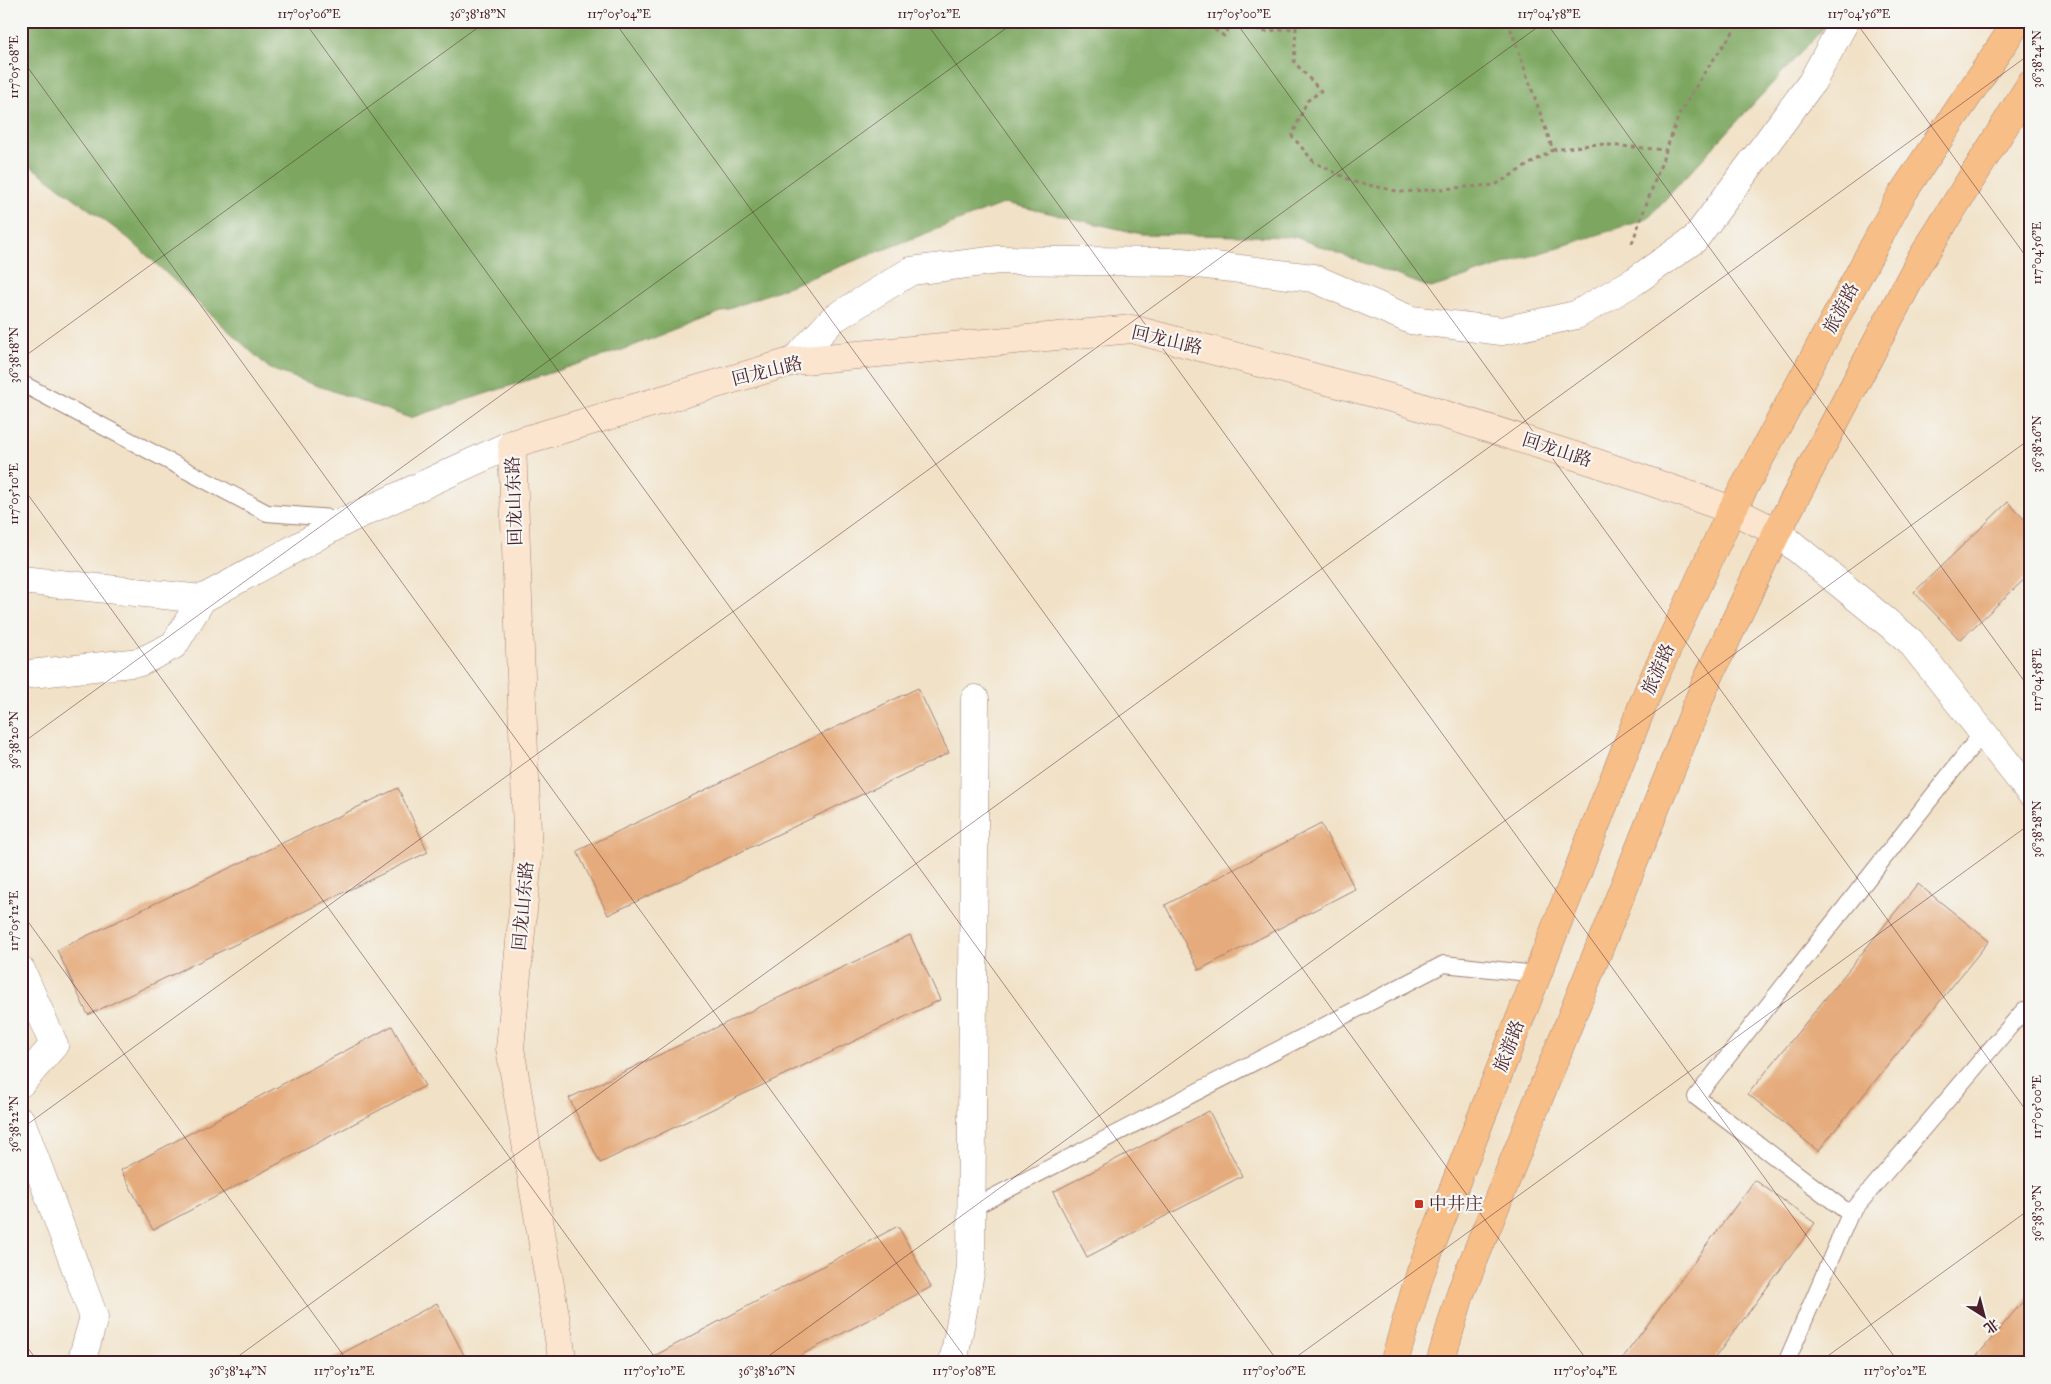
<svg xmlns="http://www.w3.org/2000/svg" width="2051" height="1384" viewBox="0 0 2051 1384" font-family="'IM FELL Great Primer','Noto Serif SC',serif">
  <rect width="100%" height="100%" fill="#f6f6f2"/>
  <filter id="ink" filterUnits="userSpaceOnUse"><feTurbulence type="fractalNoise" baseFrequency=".02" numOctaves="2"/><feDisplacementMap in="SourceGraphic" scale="10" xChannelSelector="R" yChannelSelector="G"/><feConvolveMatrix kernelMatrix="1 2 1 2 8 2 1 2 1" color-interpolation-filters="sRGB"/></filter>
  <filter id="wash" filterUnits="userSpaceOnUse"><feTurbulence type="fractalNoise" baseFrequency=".0096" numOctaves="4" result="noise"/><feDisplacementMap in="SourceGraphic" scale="20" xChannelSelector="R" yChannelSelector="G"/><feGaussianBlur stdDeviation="1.12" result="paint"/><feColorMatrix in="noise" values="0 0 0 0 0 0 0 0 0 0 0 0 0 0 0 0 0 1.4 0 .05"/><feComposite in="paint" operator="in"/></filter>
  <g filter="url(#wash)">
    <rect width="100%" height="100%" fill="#f1e1c6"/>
    <path fill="#7da760" stroke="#646346" d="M21,21h1809l-183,198 -216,69 -136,-51 -154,-3 -136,-31 -380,146 -215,69 -140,-49 -142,-131 -107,-79z"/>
    <g id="blocks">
      <path fill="#e5ab7b" d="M2008,502l22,23v49l-70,66 -46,-48z
        M918,688l31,65 -341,162 -31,-64z
        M398,788l30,64 -340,163 -31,-65z
        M1321,824l34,65 -156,81 -34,-65z
        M1918,884l71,57 -171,210 -70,-57z
        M910,935l30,65 -340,163 -31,-65z
        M392,1026l33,60 -272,144 -32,-60z
        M1209,1111l33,65 -155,81 -34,-65z
        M1755,1180l60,43 -104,140h-92z
        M898,1226l33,61 -145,76h-145z
        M2030,1293v70h-59z
        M437,1303l31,60h-144z"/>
    </g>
  </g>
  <g filter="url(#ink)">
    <use href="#blocks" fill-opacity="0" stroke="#9e8078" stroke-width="1"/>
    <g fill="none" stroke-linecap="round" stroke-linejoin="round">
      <defs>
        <path id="lane" d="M21,383l246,130 78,6
          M1983,732l-287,365 154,117 174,-204 6,5
          M972,1208l472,-244 93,10
          M1786,1363l64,-149"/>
        <path id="street" d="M794,361l39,-42 78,-48 87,-11 184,2 131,16 98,42 91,11 74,-16 59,-34 60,-42 117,-157 33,-61
          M1777,532l133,109 120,151
          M21,580l181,19 147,-80 163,-75
          M21,675l119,-13 34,-17 28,-46
          M21,970l33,75 -33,38
          M21,1121l73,196 -13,46
          M953,1363l18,-95 4,-569"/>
        <path id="secondary" d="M563,1363l-53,-315 18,-191 -16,-413 282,-83 338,-32 267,71 198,63 135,47 45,22"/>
        <path id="primary" d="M1394,1363l26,-89 231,-590 81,-174 170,-316 116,-173
          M1440,1363l21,-71 244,-607 72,-153 141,-268 112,-179"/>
      </defs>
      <use href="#lane" stroke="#9e8078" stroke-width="18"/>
      <use href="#street" stroke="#9e8078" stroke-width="29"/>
      <use href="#secondary" stroke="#9e8078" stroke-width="29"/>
      <use href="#primary" stroke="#9e8078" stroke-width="29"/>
      <path stroke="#9e8078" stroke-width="3" stroke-dasharray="4 4" stroke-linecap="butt" d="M1201,21l23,15 8,-15
        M1253,21l8,11 35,-4 -2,34 27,29 -14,10 -15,35 22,26 40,20 47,10 94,-7 58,-35
        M1508,21l45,129 44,-6 69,6
        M1632,243l47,-128 25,-42 37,-52"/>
      <use href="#lane" stroke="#fff" stroke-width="16"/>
      <use href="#street" stroke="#fff" stroke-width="28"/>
      <use href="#secondary" stroke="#fce5cf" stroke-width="28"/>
      <use href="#primary" stroke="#f7be87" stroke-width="28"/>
    </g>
  </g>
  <path fill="none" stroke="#4a1f2b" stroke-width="1" stroke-opacity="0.45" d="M304,21l975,1342M614,21l975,1342M925,21l974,1342M1235,21l795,1095M1545,21l485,668M1855,21l175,241M21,58l948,1305M21,359l466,-338M21,485l638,878M21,744l995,-723M21,912l328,451M21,1129l1525,-1108M21,1339l18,24M229,1363l1801,-1309M759,1363l1271,-924M1288,1363l742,-539M1818,1363l212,-154"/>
  <rect fill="#c8321e" stroke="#f6f6f2" stroke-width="2" x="1414" y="1199" width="10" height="10" rx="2.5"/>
  <g text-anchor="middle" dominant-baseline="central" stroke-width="4.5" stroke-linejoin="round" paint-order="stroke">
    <g font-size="18" fill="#4a1f2b" stroke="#f6f6f2">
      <text transform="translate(1841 308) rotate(-62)">旅游路</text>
      <text transform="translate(1167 340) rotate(13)">回龙山路</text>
      <text transform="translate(767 371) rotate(-14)">回龙山路</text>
      <text transform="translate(1557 450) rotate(18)">回龙山路</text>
      <text transform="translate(514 501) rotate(-92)">回龙山东路</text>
      <text transform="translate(1658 669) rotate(-66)">旅游路</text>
      <text transform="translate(523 906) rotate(-85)">回龙山东路</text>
      <text transform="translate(1509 1046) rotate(-69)">旅游路</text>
    </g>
    <g font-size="18" fill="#4a1f2b" stroke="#f6f6f2" text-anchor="start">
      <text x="1429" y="1204">中井庄</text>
    </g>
  </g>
  <rect width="2051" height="1384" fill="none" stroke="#f6f6f2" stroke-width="55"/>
  <g transform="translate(1984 1316) rotate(144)" stroke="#f6f6f2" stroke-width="4" paint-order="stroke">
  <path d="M0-4L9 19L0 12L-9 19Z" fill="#4a1f2b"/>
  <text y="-8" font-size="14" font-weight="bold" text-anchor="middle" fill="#4a1f2b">北</text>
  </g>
  <rect x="28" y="28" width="1996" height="1328" fill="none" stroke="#4a1f2b" stroke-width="2"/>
  <g font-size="12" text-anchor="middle" fill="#4a1f2b">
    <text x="309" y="18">117°05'06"E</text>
    <text x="478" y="18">36°38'18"N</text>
    <text x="619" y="18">117°05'04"E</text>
    <text x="929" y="18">117°05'02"E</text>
    <text x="1239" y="18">117°05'00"E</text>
    <text x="1549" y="18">117°04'58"E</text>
    <text x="1859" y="18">117°04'56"E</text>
    <text transform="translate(2037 59) rotate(-90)" y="4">36°38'24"N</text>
    <text transform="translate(14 67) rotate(-90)" y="4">117°05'08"E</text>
    <text transform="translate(2037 253) rotate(-90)" y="4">117°04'56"E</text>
    <text transform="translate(14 355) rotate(-90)" y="4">36°38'18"N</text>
    <text transform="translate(2037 444) rotate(-90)" y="4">36°38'26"N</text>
    <text transform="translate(14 494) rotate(-90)" y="4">117°05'10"E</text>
    <text transform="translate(2037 680) rotate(-90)" y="4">117°04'58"E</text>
    <text transform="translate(14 740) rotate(-90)" y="4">36°38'20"N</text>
    <text transform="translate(2037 829) rotate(-90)" y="4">36°38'28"N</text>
    <text transform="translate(14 921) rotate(-90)" y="4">117°05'12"E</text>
    <text transform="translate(2037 1107) rotate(-90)" y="4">117°05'00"E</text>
    <text transform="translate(14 1124) rotate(-90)" y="4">36°38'22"N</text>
    <text transform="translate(2037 1213) rotate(-90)" y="4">36°38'30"N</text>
    <text x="238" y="1375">36°38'24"N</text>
    <text x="344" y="1375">117°05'12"E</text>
    <text x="654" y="1375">117°05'10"E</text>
    <text x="767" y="1375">36°38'26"N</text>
    <text x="964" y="1375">117°05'08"E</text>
    <text x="1274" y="1375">117°05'06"E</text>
    <text x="1585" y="1375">117°05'04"E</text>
    <text x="1895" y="1375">117°05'02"E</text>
  </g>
</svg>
